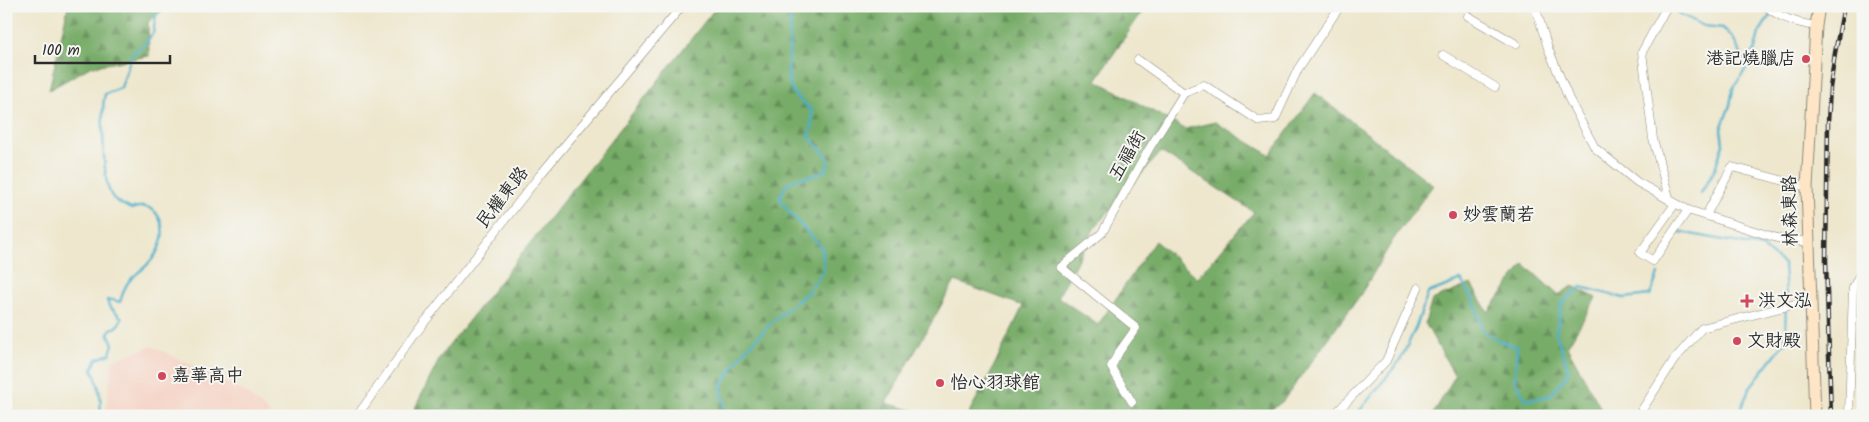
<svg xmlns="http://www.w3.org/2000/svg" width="1869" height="422" viewBox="0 0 1869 422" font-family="Kalam,'LXGW WenKai TC',sans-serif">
  <defs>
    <pattern id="forest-firs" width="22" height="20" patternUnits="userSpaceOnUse" patternTransform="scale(1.25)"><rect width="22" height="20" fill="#77ac68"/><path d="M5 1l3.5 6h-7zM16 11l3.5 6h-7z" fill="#628c56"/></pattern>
  </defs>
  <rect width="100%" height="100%" fill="#f6f6f2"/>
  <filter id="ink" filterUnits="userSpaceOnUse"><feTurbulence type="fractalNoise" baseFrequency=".02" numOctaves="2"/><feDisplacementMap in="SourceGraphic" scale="10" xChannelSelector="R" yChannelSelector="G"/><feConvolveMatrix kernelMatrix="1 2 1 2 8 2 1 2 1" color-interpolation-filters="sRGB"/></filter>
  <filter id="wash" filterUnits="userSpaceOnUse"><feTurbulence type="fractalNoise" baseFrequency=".0096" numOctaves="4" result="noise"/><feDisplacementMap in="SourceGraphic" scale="20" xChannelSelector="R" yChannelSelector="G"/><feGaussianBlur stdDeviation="1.12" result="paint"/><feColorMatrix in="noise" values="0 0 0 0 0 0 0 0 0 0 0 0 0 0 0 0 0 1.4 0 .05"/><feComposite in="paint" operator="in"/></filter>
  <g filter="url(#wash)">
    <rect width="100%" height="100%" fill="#eee7cd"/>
    <path fill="#f5d2c3" d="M152,346l93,46 27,24h-167l8,-56z"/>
    <path fill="url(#forest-firs)" stroke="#516c4a" fill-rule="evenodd" d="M68,6h100l-20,16 1,34 -59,11 -41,23z
      M717,6h429l-50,74 89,49 30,-7 55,33 45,-62 118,92 -40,55 -32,54 -78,107 -20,15h-296l24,-44 32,-66 -68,-25 -69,122 47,13h-522l30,-60zM1161,152l93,60 -57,66 -42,-37 -57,84 -40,-28 37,-70z
      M1524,264l34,31 15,-9 23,12 -29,49 38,69h-173l23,-40 -30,-53 7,-23 39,-16 17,28z"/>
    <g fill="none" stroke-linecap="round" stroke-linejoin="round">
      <path stroke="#49aec9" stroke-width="2.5" d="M1678,13l26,13 19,2 10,10 14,28
        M1701,193l14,-24 8,-25 -2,-15 9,-24 3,-16 14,-22 8,-18 4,-16 17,-27
        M1680,232l82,15 22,17 2,33 -1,45 -34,44 -14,30
        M1336,415l21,-1 44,-55 15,-32 12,-34 33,-13 14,23 7,28 16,9 19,7 -2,33 11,20 24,-4 17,-21 1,-7 -12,-35 6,-30 19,-16 43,11 26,-3 8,-21
        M100,416c2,-17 0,-31 -8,-47l5,-10 13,-5 3,-10 -5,-11 3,-4 6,-2 5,-9 -13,-12 -2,-6h6l7,2c2,-6 4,-13 7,-18 4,-7 14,-13 20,-19 14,-14 22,-35 9,-52 -6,-8 -16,-7 -25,-4 -9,-5 -19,-8 -22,-19 -6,-16 -8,-81 -4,-96l16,-6 11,-34 13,-10 8,-11 4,-23 5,-4
        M726,416l-5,-29 20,-32 32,-34 34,-28 17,-23 -2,-22 -34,-37 -8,-13c8,-27 27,-16 46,-28l3,-11 -20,-23 3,-10v-15l-19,-18 -5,-14 3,-73"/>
    </g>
  </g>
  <g filter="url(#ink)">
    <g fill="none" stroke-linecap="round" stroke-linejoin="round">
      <defs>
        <path id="street" d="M1535,6l13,42 21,51 26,49 42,34 51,28 89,28 32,4
          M1667,6l-25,46 11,87 17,62
          M1766,6c15,13 32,17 50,20
          M1468,16l48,28
          M1443,55l52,32
          M1138,60l46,33
          M1675,204l-35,49 13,8 35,-51
          M1706,215l26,-48 75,20
          M1132,402l-21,-35 8,-15 17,-24 -75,-61 41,-34 47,-84 35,-56 20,-8 55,36 16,-2 23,-50 42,-63
          M357,416l59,-83 124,-158 142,-169
          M1333,416l53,-55 32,-73
          M1638,416l36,-56 28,-32 109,-28
          M1827,416h24
          M1849,416l4,-128 10,-20"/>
        <path id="secondary" d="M1815,416l-8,-229 9,-161 3,-20"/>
      </defs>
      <use href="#street" stroke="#8c897c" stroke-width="9"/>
      <use href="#secondary" stroke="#8c897c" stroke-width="13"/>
      <use href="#street" stroke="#fff" stroke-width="8"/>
      <use href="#secondary" stroke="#fde5c5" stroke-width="11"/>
      <defs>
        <path id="rail" d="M1831,416l-5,-156 2,-138 2,-34 5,-35 9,-47"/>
      </defs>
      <use href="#rail" stroke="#2b2b2b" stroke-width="4.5"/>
      <use href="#rail" stroke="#f6f6f2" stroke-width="2.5" stroke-dasharray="8" stroke-linecap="butt"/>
    </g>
  </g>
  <g fill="#d1495b" stroke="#f6f6f2" stroke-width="2">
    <circle cx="1806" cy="59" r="5"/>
    <circle cx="1453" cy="215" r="5"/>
    <path d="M1744.5 293.5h5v5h5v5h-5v5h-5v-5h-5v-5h5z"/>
    <circle cx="1737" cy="341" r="5"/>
    <circle cx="162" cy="376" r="5"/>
    <circle cx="940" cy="383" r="5"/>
  </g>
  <g text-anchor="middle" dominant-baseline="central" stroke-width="4" stroke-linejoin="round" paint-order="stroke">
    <g font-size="18" fill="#2b2b2b" stroke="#f6f6f2" text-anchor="start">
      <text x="1796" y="59" text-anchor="end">港記燒臘店</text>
      <text x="1463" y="215">妙雲蘭若</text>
      <text x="1758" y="301">洪文泓</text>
      <text x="1747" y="341">文財殿</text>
      <text x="172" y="376">嘉華高中</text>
      <text x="950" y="383">怡心羽球館</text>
    </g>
    <g font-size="18" fill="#2b2b2b" stroke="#f6f6f2">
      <text transform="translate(1128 156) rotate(-60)">五福街</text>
      <text transform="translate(503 198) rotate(-52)">民權東路</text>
      <text transform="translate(1791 211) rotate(-91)">林森東路</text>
    </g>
  </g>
  <rect width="1869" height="422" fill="none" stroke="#f6f6f2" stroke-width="25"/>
  <path d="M35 55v8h135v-8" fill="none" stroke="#2b2b2b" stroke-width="2.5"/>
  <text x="42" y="55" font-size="15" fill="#2b2b2b" stroke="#f6f6f2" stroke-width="4" paint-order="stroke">100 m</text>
</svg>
